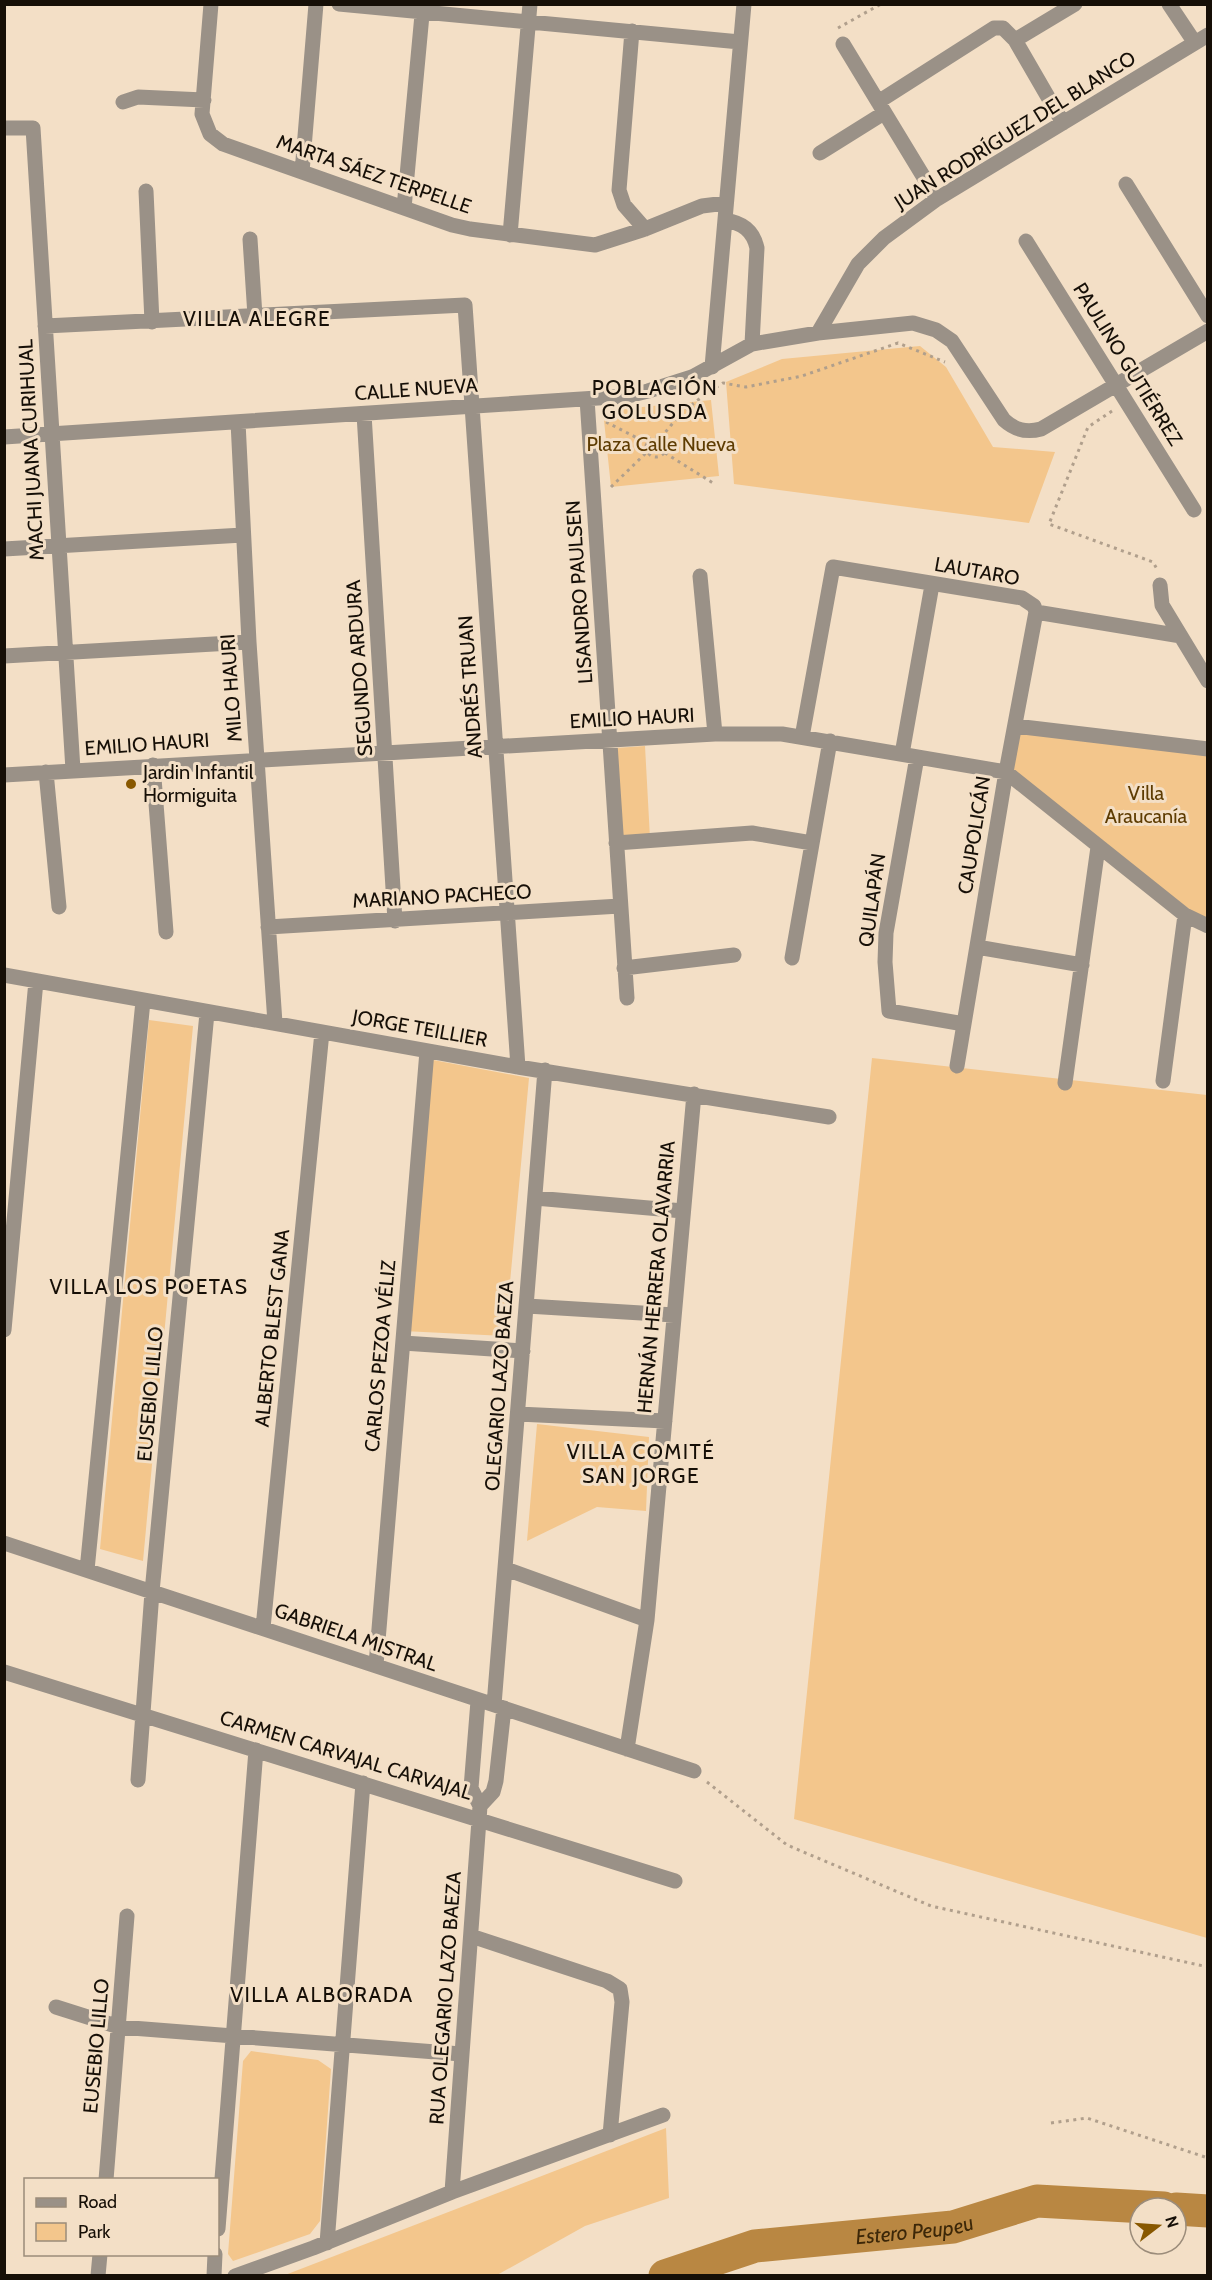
<svg xmlns="http://www.w3.org/2000/svg" width="1212" height="2280" viewBox="0 0 1212 2280" font-family="Cabin,sans-serif">
  <rect width="100%" height="100%" fill="#f3dfc6"/>
  <path fill="#f3c68c" d="M920,346l26,21 47,80 62,5 -26,71 -295,-39 -8,-102 56,-23z
    M711,400l8,76 -108,11 -8,-76z
    M1016,728l191,23v172l-198,-152z
    M645,746l5,92 -28,1 -6,-91z
    M149,1020l44,6 -50,535 -43,-12z
    M872,1058l335,37v843l-413,-119z
    M433,1060l96,18 -24,258 -102,-5z
    M537,1424l112,13 -3,74 -49,-4 -70,34z
    M251,2051l67,9 13,9 -11,152 -10,13 -77,27 -5,-7 15,-193z
    M666,2128l3,70 -84,28 -88,49h-212z"/>
  <g fill="none" stroke-linecap="round" stroke-linejoin="round">
    <g stroke="#b98742" stroke-width="33">
      <path d="M1176,2209l32,2"/>
      <path id="s1" d="M665,2276l90,-30 198,-19 84,-26 127,7"/>
    </g>
    <path stroke="#b09f8c" stroke-width="3" stroke-dasharray="3 4.5" stroke-linecap="butt" d="M838,28l43,-24
      M1112,411l-24,16 -39,97 104,38 5,9
      M606,422l41,21
      M646 447a10 10 0 1 1 20 0a10 10 0 1 1-20 0Z
      M661,438c20,-27 34,-37 62,-55l23,4 56,-11 96,-33 47,19
      M665,453l48,30
      M611,487l36,-35
      M707,1782l80,63 144,61 277,61
      M1051,2123l36,-5 121,40"/>
    <path stroke="#9a9187" stroke-width="15" d="M211,4l-9,110 8,20 13,10 229,81 18,4 125,16 50,-16 57,-23 24,-3
      M339,4l401,38
      M1169,4l26,39
      M632,31l-13,159 5,15 21,24
      M1015,40l60,-36
      M843,44l94,155
      M123,102l15,-5 66,3
      M878,102l116,-74h9l12,12 48,83
      M4,128h29l40,642
      M820,153l64,-40
      M302,172l14,-168
      M1126,184l82,132
      M146,191l6,131
      M404,208l19,-204
      M725,220c17,3 28,10 32,28l-5,96
      M510,235l20,-231
      M250,239l5,77
      M1026,241l168,269
      M45,326l420,-21 53,762
      M818,333l40,-69 26,-26 53,-39 271,-164
      M712,367l32,-363
      M587,399l40,599
      M364,414l31,507
      M238,422l11,220 26,381
      M4,437l624,-41 20,-5 44,-14 60,-33 66,-11 95,-10 23,7 16,11 52,79c11,10 22,13 37,9l167,-98
      M4,549l239,-14
      M700,576l15,158
      M1160,585l2,20 46,76
      M4,656l245,-14
      M1015,726l193,23
      M802,737l31,-170 189,31 12,8 2,6 145,24
      M902,754l30,-169
      M917,757l-31,176 -1,29 4,49 75,13
      M153,765l13,167
      M46,772l13,135
      M4,775l711,-41h67l224,38 179,143 23,11
      M616,843l136,-10 60,10
      M268,927l352,-21
      M977,947l105,18
      M792,958l38,-217
      M624,968l110,-13
      M4,975l514,92 311,50
      M957,1066l49,-294 30,-160
      M1163,1081l22,-166
      M1065,1083l33,-236
      M535,1198l148,13
      M527,1306l147,9
      M4,1330l32,-349
      M403,1343l120,8
      M518,1414l147,7
      M4,1543l690,228
      M506,1569l141,51
      M87,1570l56,-569
      M263,1628l59,-596
      M376,1665l51,-614
      M4,1672l671,209
      M494,1705l51,-635
      M627,1749l20,-129 47,-526
      M138,1780l14,-188 55,-579
      M480,1806l13,-14 3,-11 8,-73
      M471,1936l136,45 13,8 2,13 -12,133
      M56,2007l63,20 342,27
      M106,2180l21,-264
      M452,2192l28,-386 -9,-18 7,-87
      M218,2229l38,-479
      M327,2243l36,-460
      M98,2276l2,-22
      M214,2276l1,-22
      M235,2276l78,-28 139,-56 211,-77"/>
  </g>
  <circle fill="#885800" stroke="#f3dfc6" stroke-width="2" cx="131" cy="784" r="6"/>
  <g text-anchor="middle" dominant-baseline="central" stroke-width="6" stroke-linejoin="round" paint-order="stroke">
    <g font-size="20" fill="#160f07" stroke="#f3dfc6">
      <text transform="translate(1015 130) rotate(-32)">JUAN RODRÍGUEZ DEL BLANCO</text>
      <text transform="translate(374 174) rotate(19)">MARTA SÁEZ TERPELLE</text>
      <text transform="translate(1128 364) rotate(58)">PAULINO GUTIÉRREZ</text>
      <text transform="translate(416 389) rotate(-4)">CALLE NUEVA</text>
      <text transform="translate(31 450) rotate(-93)">MACHI JUANA CURIHUAL</text>
      <text transform="translate(977 571) rotate(10)">LAUTARO</text>
      <text transform="translate(579 592) rotate(-94)">LISANDRO PAULSEN</text>
      <text transform="translate(359 668) rotate(-94)">SEGUNDO ARDURA</text>
      <text transform="translate(470 687) rotate(-94)">ANDRÉS TRUAN</text>
      <text transform="translate(231 688) rotate(-94)">MILO HAURI</text>
      <text transform="translate(632 718) rotate(-3)">EMILIO HAURI</text>
      <text transform="translate(147 744) rotate(-4)">EMILIO HAURI</text>
      <text transform="translate(974 835) rotate(-81)">CAUPOLICÁN</text>
      <text transform="translate(442 896) rotate(-3)">MARIANO PACHECO</text>
      <text transform="translate(872 900) rotate(-82)">QUILAPÁN</text>
      <text transform="translate(420 1028) rotate(10)">JORGE TEILLIER</text>
      <text transform="translate(656 1277) rotate(-85)">HERNÁN HERRERA OLAVARRIA</text>
      <text transform="translate(272 1328) rotate(-84)">ALBERTO BLEST GANA</text>
      <text transform="translate(380 1356) rotate(-85)">CARLOS PEZOA VÉLIZ</text>
      <text transform="translate(499 1386) rotate(-86)">OLEGARIO LAZO BAEZA</text>
      <text transform="translate(150 1394) rotate(-85)">EUSEBIO LILLO</text>
      <text transform="translate(356 1637) rotate(19)">GABRIELA MISTRAL</text>
      <text transform="translate(346 1755) rotate(17)">CARMEN CARVAJAL CARVAJAL</text>
      <text transform="translate(445 1998) rotate(-86)">RUA OLEGARIO LAZO BAEZA</text>
      <text transform="translate(96 2046) rotate(-85)">EUSEBIO LILLO</text>
    </g>
    <g font-size="20" fill="#5e3c02" stroke="#f3dfc6">
      <text x="661" y="444">Plaza Calle Nueva</text>
      <text x="1146" y="793">Villa<tspan x="1146" dy="23">Araucanía</tspan></text>
    </g>
    <g font-size="20" fill="#160f07" stroke="#f3dfc6" text-anchor="start">
      <text x="143" y="772">Jardin Infantil<tspan x="143" dy="23">Hormiguita</tspan></text>
    </g>
    <g font-size="21" letter-spacing="1.5" fill="#160f07" stroke="#f3dfc6">
      <text x="257" y="318">VILLA ALEGRE</text>
      <text x="655" y="387">POBLACIÓN<tspan x="655" dy="24">GOLUSDA</tspan></text>
      <text x="149" y="1286">VILLA LOS POETAS</text>
      <text x="641" y="1451">VILLA COMITÉ<tspan x="641" dy="24">SAN JORGE</tspan></text>
      <text x="322" y="1994">VILLA ALBORADA</text>
    </g>
    <g font-size="21" font-style="italic" fill="#3c2708" stroke="#f3dfc6">
      <text stroke="none"><textPath href="#s1" startOffset="255">Estero Peupeu</textPath></text>
    </g>
  </g>
  <rect width="1212" height="2280" fill="none" stroke="#160f07" stroke-width="12"/>
  <rect x="24" y="2178" width="195" height="78" fill="#f3dfc6" stroke="#9b8c7a" stroke-width="1.5"/>
  <rect x="36" y="2198" width="30" height="9" fill="#9a9187" stroke="#9b8c7a" stroke-width="1.5"/>
  <text x="78" y="2208" font-size="18" fill="#160f07">Road</text>
  <rect x="36" y="2223" width="30" height="18" fill="#f3c68c" stroke="#9b8c7a" stroke-width="1.5"/>
  <text x="78" y="2238" font-size="18" fill="#160f07">Park</text>
  <g transform="translate(1158 2226) rotate(73)"><circle r="28" fill="#f3dfc6" stroke="#9b8c7a" stroke-width="1.5"/>
  <path d="M0-4.5L10 22L0 15L-10 22Z" fill="#885800"/>
  <text y="-9" font-size="16" font-weight="bold" text-anchor="middle" fill="#160f07">N</text>
  </g>
</svg>
